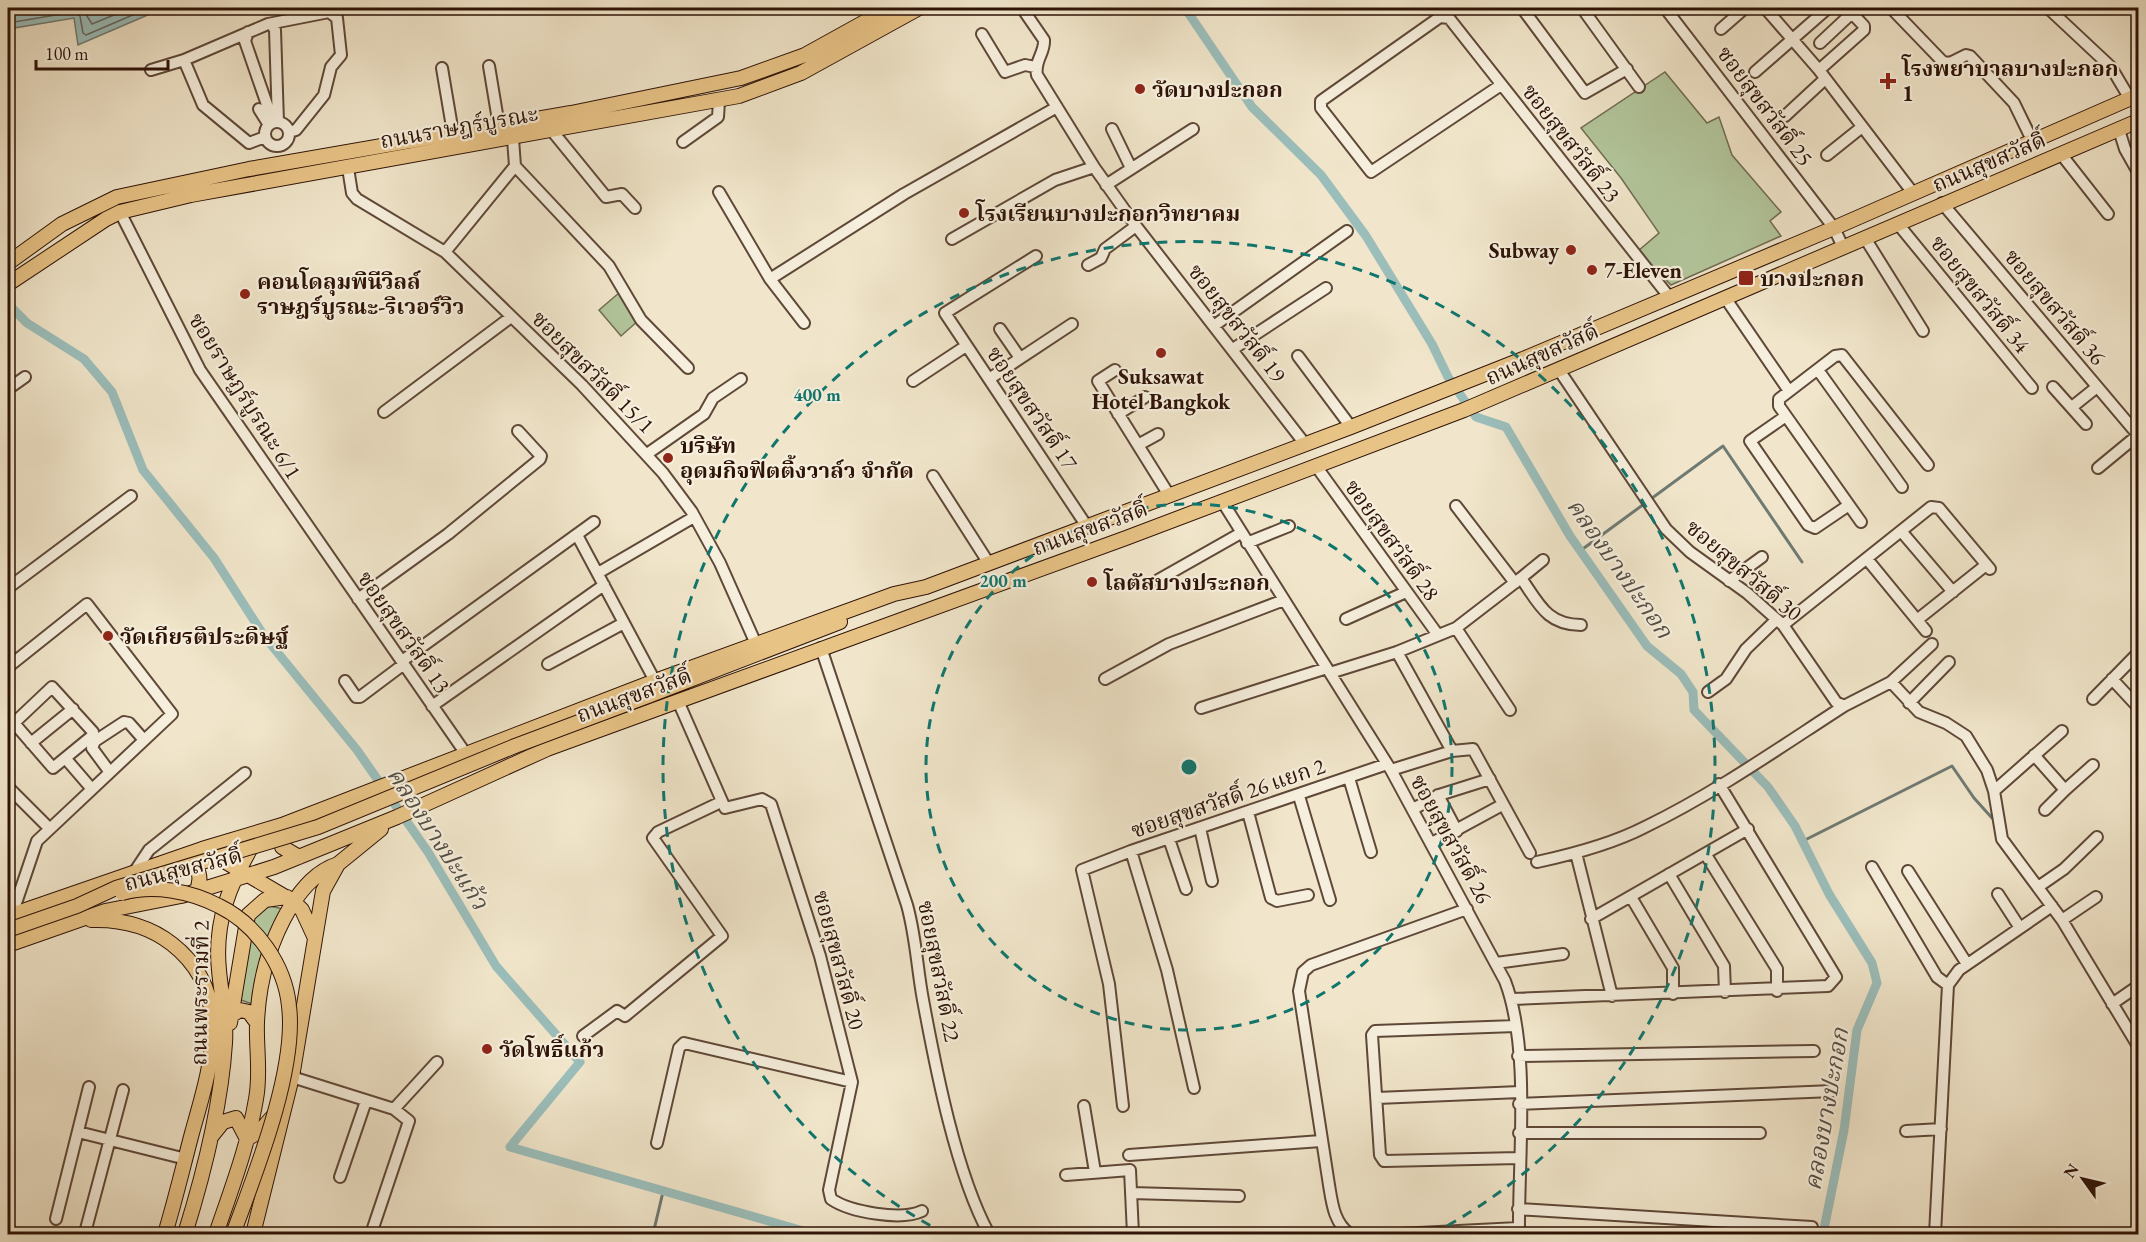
<svg xmlns="http://www.w3.org/2000/svg" width="2146" height="1242" viewBox="0 0 2146 1242" font-family="'EB Garamond','Noto Serif Thai',serif">
  <rect width="100%" height="100%" fill="#f1e6cb"/>
  <filter id="stains"><feTurbulence type="fractalNoise" baseFrequency=".00333" numOctaves="4"/><feColorMatrix values="0 0 0 0 .2 0 0 0 0 .09 0 0 0 0 .02 0 0 0 .5 -.17"/></filter>
  <radialGradient id="worn" r=".72"><stop offset=".6" stop-color="#630" stop-opacity="0"/><stop offset="1" stop-color="#630" stop-opacity=".3"/></radialGradient>
  <path fill="#b3c69c" stroke="#706c52" stroke-width="1.5" d="M1665,72l42,51 12,-6 13,38 49,57 -11,9 11,15 -110,49 -33,-34 21,-18 -38,-55 -40,-50z
    M620,292l19,28 -18,16 -22,-26z
    M270,906l13,3 -21,43 -10,52 -11,-4 9,-78 13,-13z"/>
  <path fill="#9bbebb" stroke="#6f7a73" stroke-width="1.5" d="M8,8h156l-86,37 -4,-27 -66,11z"/>
  <g fill="none" stroke-linecap="round" stroke-linejoin="round">
    <path stroke="#646861" stroke-width="1.5" d="M82,8l10,16 39,-16
      M8,23l66,-11 6,4 3,17 3,2 63,-27"/>
    <path stroke="#6f7a73" stroke-width="3" d="M1580,551l143,-105 79,116
      M1803,841l149,-75 22,32 18,20
      M653,1234l10,-42"/>
    <path stroke="#9bbebb" stroke-width="9" d="M1185,8l67,99 69,68 45,61 66,108 16,33 28,40 30,10 64,109 77,110 34,28 12,18 1,18 74,77 27,39 34,68 43,69 5,20 -20,47 -13,100 -21,104
      M8,304l19,19 57,36 28,33 31,78 71,88 50,78 93,114 71,102 68,114 84,96 -70,85 304,87"/>
    <defs>
      <path id="minor" d="M1022,8l22,32c1,13 -10,21 -7,35l57,92 42,59 169,218
        M1522,8l63,85 42,-24
        M1582,8l57,79
        M1665,8l169,220 9,19
        M1765,8l54,62 94,123
        M1891,8l52,54 7,1 16,-8 4,1 44,47 18,37
        M2048,8l63,59 19,32
        M268,24l4,1 3,5 3,92
        M1721,29l24,-21
        M248,32l-3,9 28,81
        M982,34l23,38 20,-7 10,2
        M1820,43l32,-30
        M184,60l84,-36 61,-12 8,6 4,37 -10,12 -7,28 -28,35 -7,2
        M489,66l10,60
        M442,68l11,65
        M151,70l33,-10 19,45 46,38 16,-6
        M1819,70l45,-40v-4l-17,-18
        M1755,72l73,-64
        M1501,85l-130,87 -50,-64v-7l7,-5 112,-79 9,1 221,280
        M259,109l10,16
        M1785,116l40,-37
        M265 134a12 12 0 1 1 24 0a12 12 0 1 1-24 0Z
        M1112,129l19,39
        M2119,130l6,19 13,23
        M553,132l53,65 16,-3 13,14
        M683,142l35,-25 1,-16
        M2061,154l47,60
        M1827,155l35,-28
        M515,166l94,100 32,54 47,48
        M348,168l4,25 5,6 88,53 137,133 81,88 29,39 28,51 36,81
        M1106,185l87,-56
        M719,192l51,87 34,44
        M1942,203l196,232
        M120,212l80,158 266,384
        M1898,224l134,164
        M1865,238l58,93
        M952,239l103,-59 39,-13
        M445,252l70,-86 -2,-27
        M1036,256l-91,57 141,212
        M1088,265l13,-7 4,-9 31,-23
        M770,279l134,-85 153,-87
        M1726,299l63,92
        M1215,325l132,-94
        M1000,329l20,29
        M1233,349l93,-61
        M1298,356l53,71
        M1115,370l-17,11 71,114
        M1559,370l107,159 24,23 57,41 36,32 53,77 8,4 47,-24 28,30 27,11 20,13 21,34 7,21 8,48 60,81 76,126
        M1818,370l84,117
        M989,379l83,-55
        M913,381l53,-35
        M2053,387l33,37
        M8,389l17,-12
        M2072,407l25,-20
        M384,412l127,-95
        M1118,414l27,-17
        M1786,416l-36,25 58,84 7,3 34,-23
        M1138,445l20,-11
        M647,454l57,-40 9,-16 28,-19
        M1316,466l122,169
        M2098,468l40,-33
        M933,476l55,86
        M1222,501l169,269 114,211c26,68 13,179 14,253
        M1456,506l59,77
        M1861,522l-82,-116v-7l56,-43 7,-1 86,110
        M1901,531l52,61
        M577,535l78,146
        M1247,543l42,-17
        M1867,559l59,72
        M598,573l96,-56
        M1521,578l22,-18
        M1158,580l83,-47
        M1729,581l33,-24
        M8,588l123,-92
        M358,599l90,-65 92,-75 1,-3 -23,-25
        M1346,619l60,-27
        M1917,620l69,-55
        M1783,625l148,-118 8,1 51,61
        M1456,628l54,82
        M821,648l86,257c9,32 10,63 16,95 13,70 33,173 66,234
        M1397,652l55,99
        M402,661l192,-139
        M548,664l74,-40
        M8,667l79,-63 85,110 -135,127 -25,74
        M1330,673l67,-21 59,-24 65,-50c18,26 26,47 60,47
        M1105,679l64,-35 115,-44
        M2112,679l26,28
        M345,681l11,16h4l44,-33
        M1891,682l41,-38
        M52,687l41,45 -1,4 -39,32 -39,-45z
        M1708,692l18,-13 20,-30 30,-29
        M2093,699l45,-46
        M678,701l47,107 37,-9 9,5 49,152 32,126 -23,108 2,9c19,13 70,22 91,12
        M1909,703l40,-41
        M432,706l172,-121
        M1201,708l126,-40
        M31,743l42,-34
        M2034,755l31,35 -20,20
        M66,759l25,29
        M1391,770l61,-19 21,-2 57,104
        M109,771l-17,-23 3,-7 29,-19 5,1 15,17
        M1349,778l22,74
        M8,787l41,41
        M2065,790l28,-25
        M1994,791l68,-60
        M1438,795l19,36
        M1299,796l31,104
        M1413,809l26,-14 51,-16
        M1248,812l23,86 6,3 31,-6
        M1200,828l12,53
        M1169,839l17,50
        M1432,843l70,-38
        M1131,851l36,119 27,118
        M1576,853l36,143
        M1706,855l71,114v22
        M1537,862c37,-8 75,-18 108,-35 70,-34 134,-79 199,-121
        M1872,867l65,110 11,8
        M135,871l14,-21 96,-77
        M1908,871l59,93
        M1669,874l55,92 1,26
        M2038,887l26,-18 33,-32
        M1998,894l22,34
        M1631,897l42,71v26
        M1591,919l157,-90
        M2062,920l34,-23
        M1496,963l67,-9
        M1512,999l316,-13 8,-9 -117,-193
        M2112,1004l26,-18
        M1516,1026l-141,5 -3,4 8,120 4,6 135,-3
        M583,1036l34,-25 8,5 97,-80 -69,-98 5,-6 63,-30
        M1518,1056l296,-5
        M292,1077l102,32 15,12 -38,113
        M1377,1098l143,-6
        M1519,1104l314,-13
        M1084,1106l11,66
        M1123,1106l-14,-122 -27,-114 49,-19 256,-87
        M394,1109l43,-47
        M1906,1131l35,-2
        M78,1132l108,27
        M1519,1133h241
        M657,1143l22,-95 5,-5 168,39
        M1129,1155l192,-14
        M1066,1175l64,-5 3,64
        M340,1177l26,-76
        M1131,1193l108,3
        M1518,1209l294,18
        M56,1219l33,-132
        M86,1229l37,-139
        M1350,1234c-16,-11 -18,-31 -21,-49l-30,-194 4,-19 8,-7 156,-56
        M1399,1234l119,-6
        M1935,1234l13,-249 11,-15 93,-64"/>
      <path id="major" d="M8,263l54,-39 55,-27 132,-28 322,-56 170,-35 64,-23 85,-47
        M8,284l98,-65 14,-7 71,-17 548,-99 62,-23 118,-65
        M648,696l192,-74
        M281,828l-2,8 3,11 17,10
        M212,854l82,48 8,8 12,26
        M187,859c12,9 16,18 9,33
        M8,916l194,-67 80,-24 373,-144 239,-87 32,-7 425,-160 172,-68 311,-131 304,-133
        M91,920c30,-1 57,5 81,24 64,50 38,124 20,189 -9,34 -17,68 -27,101
        M8,945l97,-34 76,-15 93,-29 123,-50 150,-68 579,-211 338,-128 674,-289
        M232,1015l8,-5 9,2 8,11
        M230,1023l18,-108 17,-15 22,-3
        M211,1137l12,-15 13,-4 11,21 13,-8 15,-17
        M185,1234c19,-61 36,-127 40,-191 2,-25 -4,-49 -6,-73 -5,-49 11,-87 36,-129
        M216,1234c15,-44 32,-88 40,-135 5,-26 0,-51 1,-77 2,-43 12,-80 34,-116 12,-19 26,-35 47,-42
        M253,1234l39,-157 31,-186 15,-27 43,-35"/>
    </defs>
    <use href="#minor" stroke="#5f4838" stroke-width="14"/>
    <use href="#major" stroke="#2e1307" stroke-width="16"/>
    <use href="#minor" stroke="#f6efdd" stroke-width="10"/>
    <use href="#major" stroke="#e8c386" stroke-width="14"/>
    <defs>
      <path id="major-bridge" d="M122,893c31,-9 68,-2 97,13 37,18 66,59 70,100 8,64 -34,168 -56,228
        M8,930l69,-24 39,-18 202,-61 197,-81 133,-50"/>
    </defs>
    <use href="#major-bridge" stroke="#2e1307" stroke-width="16" stroke-linecap="butt"/>
    <use href="#major-bridge" stroke="#e8c386" stroke-width="14"/>
  </g>
  <g fill="none" stroke="#0f766e" stroke-width="3" stroke-dasharray="10 8">
    <circle cx="1189" cy="767" r="263"/>
    <path d="M946 1234A526 526 0 1 1 1432 1234"/>
  </g>
  <g fill="#8f2418" stroke="#f6efdd" stroke-width="2">
    <path d="M1885 72h6v6h6v6h-6v6h-6v-6h-6v-6h6z"/>
    <circle cx="1140" cy="89" r="6"/>
    <circle cx="964" cy="213" r="6"/>
    <circle cx="1571" cy="250" r="6"/>
    <circle cx="1592" cy="270" r="6"/>
    <rect x="1738" y="270" width="16" height="16" rx="3"/>
    <circle cx="245" cy="294" r="6"/>
    <circle cx="1161" cy="353" r="6"/>
    <circle cx="668" cy="458" r="6"/>
    <circle cx="1092" cy="582" r="6"/>
    <circle cx="108" cy="636" r="6"/>
    <circle cx="487" cy="1049" r="6"/>
  </g>
  <g text-anchor="middle" dominant-baseline="central" stroke-width="4.5" stroke-linejoin="round" paint-order="stroke">
    <g font-size="22" font-weight="bold" fill="#2e1307" stroke="#f6efdd" text-anchor="start">
      <text x="1902" y="68">โรงพยาบาลบางปะกอก<tspan x="1902" dy="25">1</tspan></text>
      <text x="1152" y="89">วัดบางปะกอก</text>
      <text x="976" y="213">โรงเรียนบางปะกอกวิทยาคม</text>
      <text x="1559" y="250" text-anchor="end">Subway</text>
      <text x="1604" y="270">7-Eleven</text>
      <text x="1760" y="278">บางปะกอก</text>
      <text x="257" y="281">คอนโดลุมพินีวิลล์<tspan x="257" dy="25">ราษฎร์บูรณะ-ริเวอร์วิว</tspan></text>
      <text x="1161" y="376" text-anchor="middle">Suksawat<tspan x="1161" dy="25">Hotel Bangkok</tspan></text>
      <text x="680" y="445">บริษัท<tspan x="680" dy="25">อุดมกิจฟิตติ้งวาล์ว จำกัด</tspan></text>
      <text x="1104" y="582">โลตัสบางประกอก</text>
      <text x="120" y="636">วัดเกียรติประดิษฐ์</text>
      <text x="499" y="1049">วัดโพธิ์แก้ว</text>
    </g>
    <g font-size="22" fill="#2e1307" stroke="#f6efdd">
      <text transform="translate(1765 106) rotate(53)">ซอยสุขสวัสดิ์ 25</text>
      <text transform="translate(459 127) rotate(-10)">ถนนราษฎร์บูรณะ</text>
      <text transform="translate(1571 143) rotate(52)">ซอยสุขสวัสดิ์ 23</text>
      <text transform="translate(1989 162) rotate(-23)">ถนนสุขสวัสดิ์</text>
      <text transform="translate(1980 294) rotate(51)">ซอยสุขสวัสดิ์ 34</text>
      <text transform="translate(2055 307) rotate(50)">ซอยสุขสวัสดิ์ 36</text>
      <text transform="translate(1237 323) rotate(52)">ซอยสุขสวัสดิ์ 19</text>
      <text transform="translate(1542 354) rotate(-24)">ถนนสุขสวัสดิ์</text>
      <text transform="translate(593 372) rotate(45)">ซอยสุขสวัสดิ์ 15/1</text>
      <text transform="translate(245 396) rotate(58)">ซอยราษฎร์บูรณะ 6/1</text>
      <text transform="translate(1032 408) rotate(56)">ซอยสุขสวัสดิ์ 17</text>
      <text transform="translate(1090 528) rotate(-20)">ถนนสุขสวัสดิ์</text>
      <text transform="translate(1392 540) rotate(54)">ซอยสุขสวัสดิ์ 28</text>
      <text transform="translate(1744 570) rotate(40)">ซอยสุขสวัสดิ์ 30</text>
      <text transform="translate(404 632) rotate(55)">ซอยสุขสวัสดิ์ 13</text>
      <text transform="translate(634 695) rotate(-20)">ถนนสุขสวัสดิ์</text>
      <text transform="translate(1228 798) rotate(-19)">ซอยสุขสวัสดิ์ 26 แยก 2</text>
      <text transform="translate(1451 839) rotate(61)">ซอยสุขสวัสดิ์ 26</text>
      <text transform="translate(183 869) rotate(-14)">ถนนสุขสวัสดิ์</text>
      <text transform="translate(839 960) rotate(75)">ซอยสุขสวัสดิ์ 20</text>
      <text transform="translate(939 971) rotate(79)">ซอยสุขสวัสดิ์ 22</text>
      <text transform="translate(200 993) rotate(-89)">ถนนพระรามที่ 2</text>
    </g>
    <g font-size="24" font-style="italic" fill="#544f46" stroke="#f6efdd">
      <text transform="translate(1620 568) rotate(55)">คลองบางปะกอก</text>
      <text transform="translate(438 838) rotate(57)">คลองบางปะแก้ว</text>
      <text transform="translate(1826 1109) rotate(-80)">คลองบางปะกอก</text>
    </g>
  </g>
  <circle cx="1189" cy="767" r="9" fill="#0f766e" stroke="#f6efdd" stroke-width="3"/>
  <g font-size="18" text-anchor="middle" font-weight="bold" fill="#0f766e" stroke="#f6efdd" stroke-width="4.5" stroke-linejoin="round" paint-order="stroke">
    <text x="817" y="401">400 m</text>
    <text x="1003" y="587">200 m</text>
  </g>
  <rect width="2146" height="1242" fill="none" stroke="#f1e6cb" stroke-width="30"/>
  <rect x="9" y="9" width="2128" height="1224" fill="none" stroke="#2e1307" stroke-width="3"/>
  <rect x="15" y="15" width="2116" height="1212" fill="none" stroke="#2e1307" stroke-width="1.5"/>
  <g transform="translate(2083 1179) rotate(304)" stroke="#f6efdd" stroke-width="4.5" paint-order="stroke">
  <path d="M0-4.5L10 22L0 15L-10 22Z" fill="#2e1307"/>
  <text y="-9" font-size="16" font-weight="bold" text-anchor="middle" fill="#2e1307">N</text>
  </g>
  <path d="M36 60v9h132v-9" fill="none" stroke="#2e1307" stroke-width="3"/>
  <text x="45" y="60" font-size="18" fill="#2e1307" stroke="#f6efdd" stroke-width="4.5" paint-order="stroke">100 m</text>
  <rect width="100%" height="100%" filter="url(#stains)"/>
  <rect width="100%" height="100%" fill="url(#worn)"/>
</svg>
